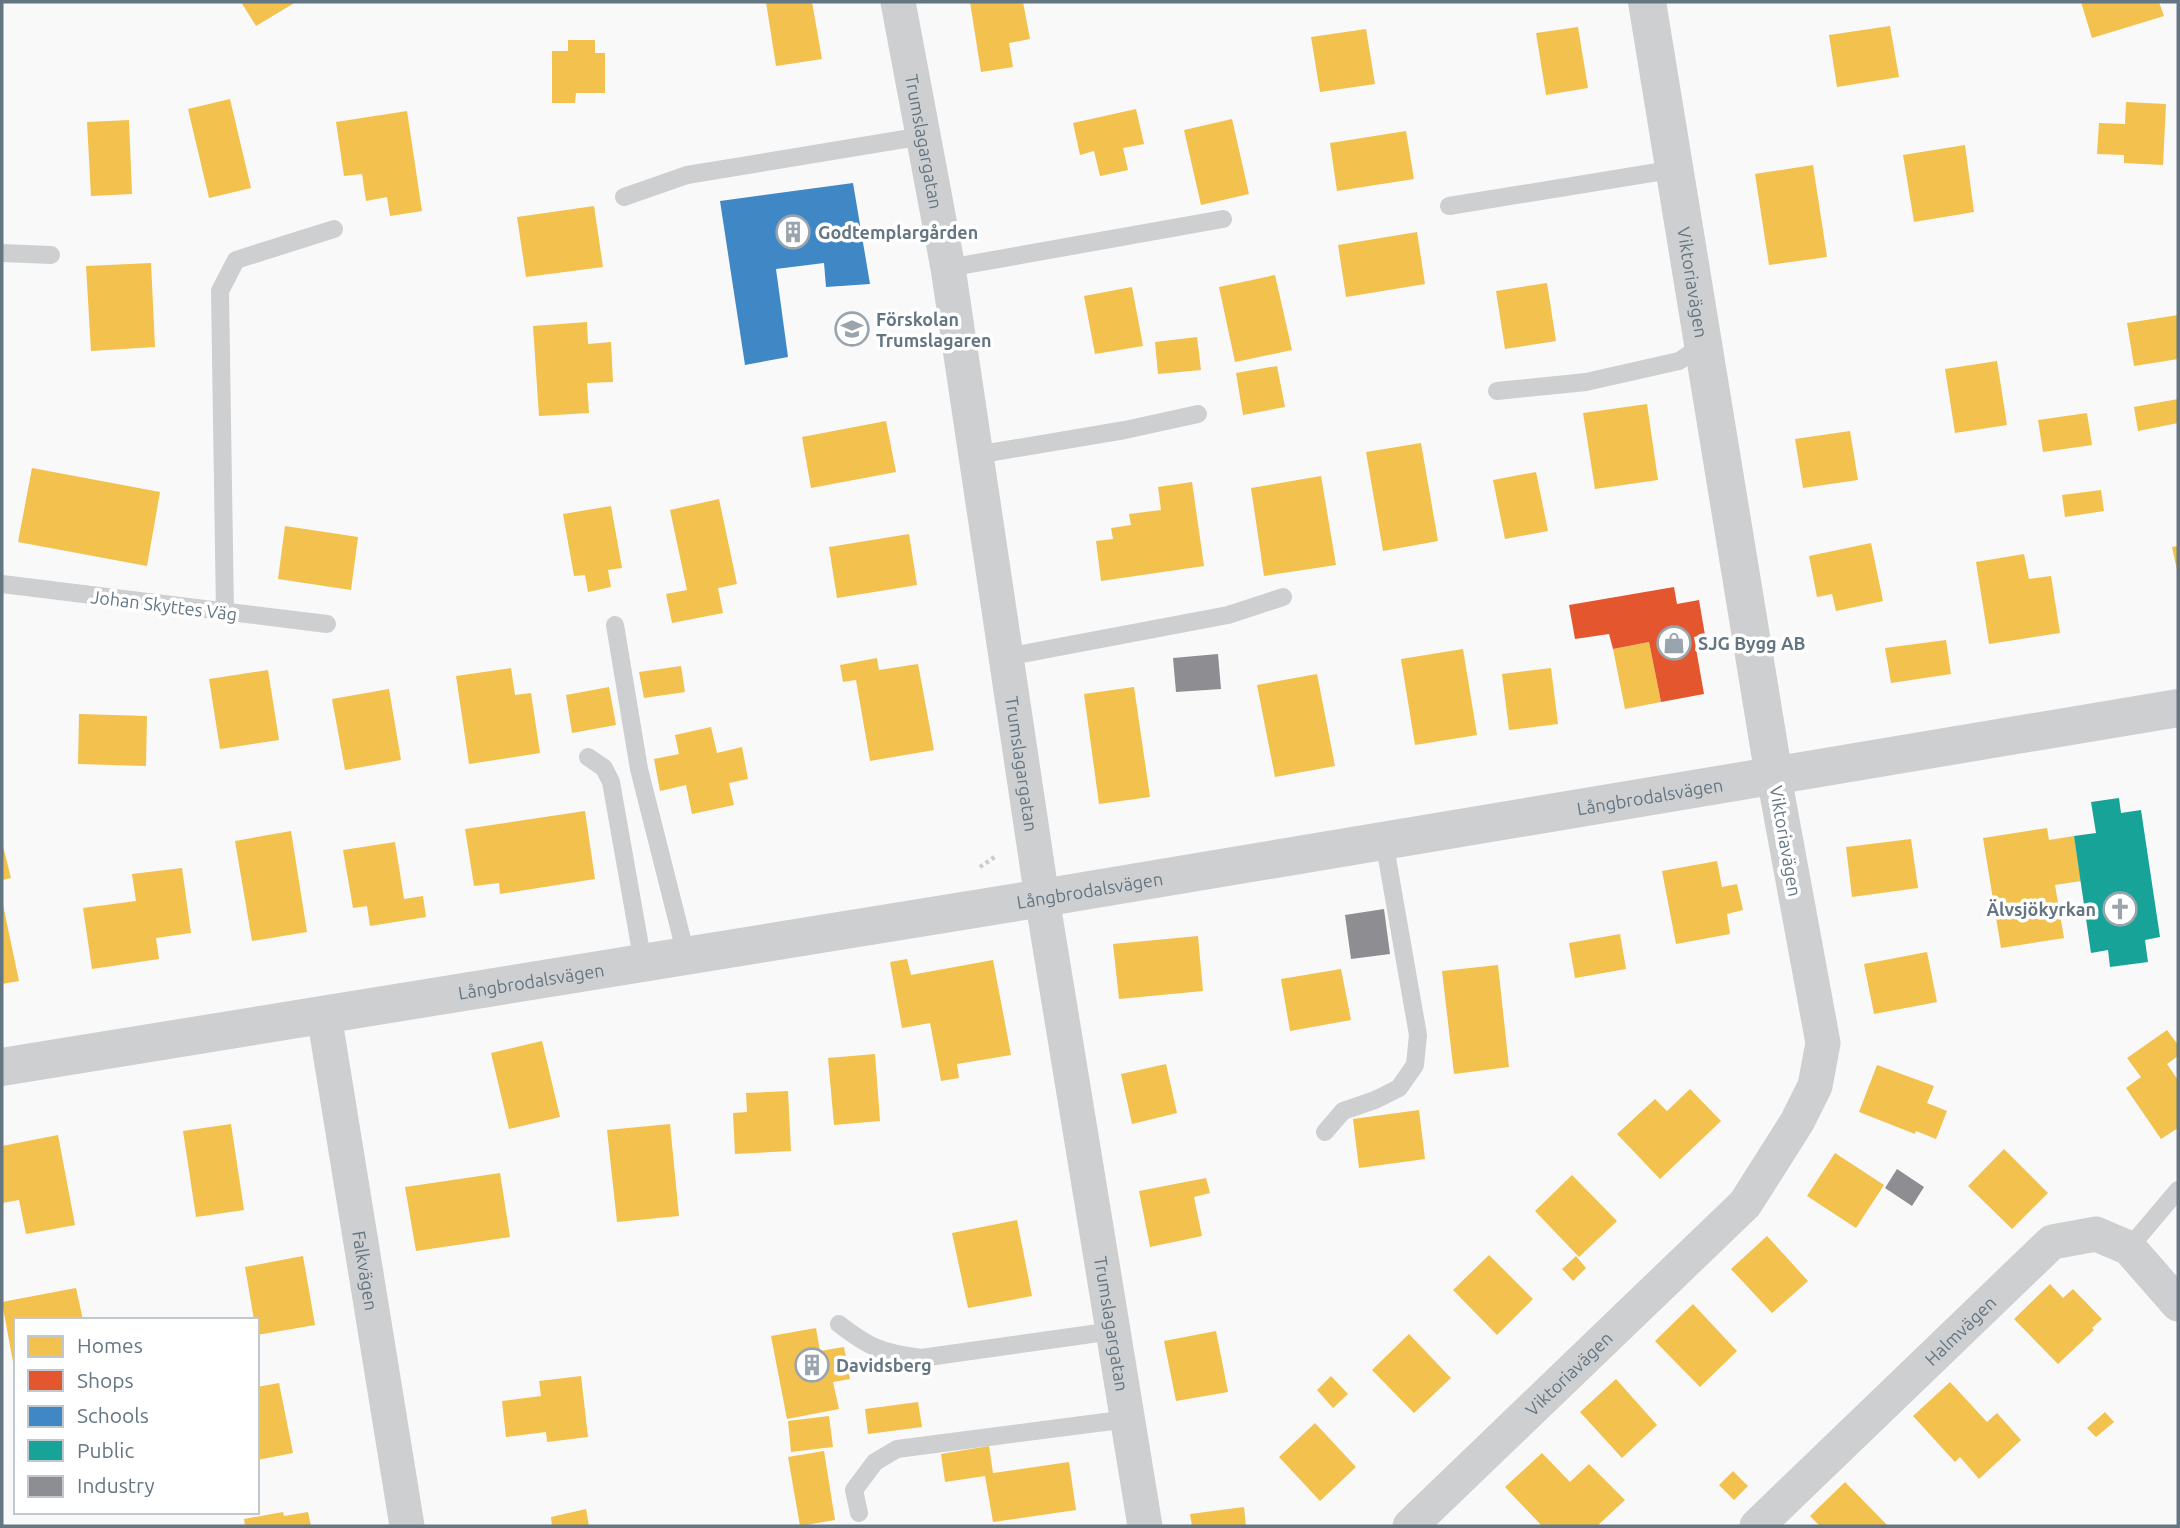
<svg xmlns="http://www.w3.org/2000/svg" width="2180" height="1528" viewBox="0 0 2180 1528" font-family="Ubuntu,sans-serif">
  <rect width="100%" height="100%" fill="#f9f9f9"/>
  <path fill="#f2c14e" d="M241,2h55l-40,24z
    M766,2h46l10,57 -46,7z
    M970,2h53l7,37 -21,4 4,24 -32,5z
    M2081,2h78l5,14 -72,22z
    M1890,26l9,51 -62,10 -8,-52z
    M1578,27l10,61 -42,7 -10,-62z
    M1366,29l9,55 -55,8 -9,-55z
    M568,40h27v13h10v40h-29l-1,10h-23v-52h16z
    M230,99l21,89 -42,10 -21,-89z
    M2126,102l40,2 -3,61 -39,-2v-8l-27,-1 2,-31 26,1z
    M1136,109l8,35 -21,4 5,22 -28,6 -6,-25 -14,4 -7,-32z
    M407,111l15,100 -32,5 -3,-19 -21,4 -4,-27 -18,2 -8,-54z
    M1232,119l17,75 -48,11 -17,-75z
    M129,120l3,74 -41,2 -4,-74z
    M1406,131l8,48 -77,12 -7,-48z
    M1965,145l9,67 -60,10 -11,-67z
    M1813,165l14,92 -58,8 -14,-91z
    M594,206l9,61 -77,10 -9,-60z
    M1417,232l8,52 -79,13 -8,-52z
    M151,263l4,84 -64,4 -5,-85z
    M1275,275l17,75 -57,12 -16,-75z
    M1547,283l9,58 -51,8 -9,-58z
    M1132,287l11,59 -48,8 -11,-58z
    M2178,315v44l-44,7 -7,-43z
    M587,322l1,22 23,-2 2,40 -26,1 2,30 -50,3 -6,-90z
    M1197,337l4,33 -43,4 -3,-32z
    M1997,361l10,64 -52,8 -10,-64z
    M1277,366l8,41 -42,8 -7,-42z
    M2178,399v24l-40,8 -4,-24z
    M1647,404l11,76 -63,9 -12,-76z
    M2087,413l5,32 -49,7 -5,-32z
    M886,421l10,51 -85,16 -9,-51z
    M1850,431l8,49 -55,8 -8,-49z
    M1421,443l17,98 -55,10 -17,-99z
    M32,468l128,24 -13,74 -129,-24z
    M1536,472l12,59 -43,8 -12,-59z
    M1321,476l15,89 -72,11 -13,-88z
    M1192,482l12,84 -103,15 -5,-40 17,-2 -2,-11 20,-3 -2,-11 32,-4 -3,-23z
    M2101,490l3,21 -39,6 -3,-22z
    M719,499l18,85 -19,4 5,25 -51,10 -6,-29 21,-4 -17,-80z
    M611,506l11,62 -14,2 3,17 -23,5 -3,-17 -11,1 -11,-62z
    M285,526l73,11 -7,53 -73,-11z
    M909,534l8,51 -80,13 -8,-51z
    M1871,543l12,58 -47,10 -4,-17 -15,3 -8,-41z
    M2178,546v24h-1l-5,-23z
    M2024,554l5,25 22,-3 9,57 -71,11 -13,-82z
    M1946,640l5,34 -60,9 -6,-35z
    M1649,642l12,60 -36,7 -12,-60z
    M1463,649l14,86 -62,10 -14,-86z
    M877,658l2,12 39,-6 16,86 -64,11 -14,-81 -13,2 -3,-17z
    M681,666l4,26 -41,6 -5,-26z
    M511,668l4,27 16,-2 9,60 -71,11 -13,-88z
    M1551,668l7,56 -49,6 -7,-56z
    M268,670l11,70 -59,9 -11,-70z
    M1317,674l18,92 -60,11 -18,-92z
    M609,687l7,38 -44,8 -6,-38z
    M1134,687l16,110 -51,7 -15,-110z
    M389,689l12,71 -56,10 -13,-71z
    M79,714l68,2 -1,50 -68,-2z
    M711,727l6,26 25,-6 6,32 -19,4 5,22 -42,9 -6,-29 -26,6 -6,-32 25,-5 -4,-19z
    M585,811l10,68 -95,15 -1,-11 -25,3 -9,-57z
    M2047,828l2,12 25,-4 7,45 -26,4 9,53 -63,10 -18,-110z
    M291,831l16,101 -55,9 -17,-100z
    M1911,839l7,49 -66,9 -6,-50z
    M2,842l9,36 -9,2z
    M395,842l9,57 19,-3 3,21 -56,9 -3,-20 -14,2 -10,-58z
    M1717,861l5,26 15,-3 6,26 -16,4 3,20 -54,10 -14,-73z
    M182,868l9,65 -35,5 3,21 -67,10 -9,-61 53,-7 -4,-27z
    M2,900l17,81 -17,3z
    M1620,934l6,35 -51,9 -6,-35z
    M1198,936l5,55 -84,8 -6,-55z
    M1927,952l10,50 -63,12 -10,-50z
    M907,959l4,16 82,-15 18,95 -54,9 2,14 -18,3 -11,-58 -28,5 -12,-66z
    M1498,965l11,102 -55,7 -12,-103z
    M1341,969l10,51 -61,11 -9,-52z
    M2167,1030l11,15v11l-11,8 11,16v48l-17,11 -35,-51 15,-11 -14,-19z
    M542,1041l18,76 -51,12 -18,-76z
    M875,1054l5,67 -46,4 -6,-67z
    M1166,1064l11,49 -45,11 -11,-50z
    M1877,1065l57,21 -7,17 20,8 -11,28 -20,-8 -1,3 -56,-22z
    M1690,1089l31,32 -61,58 -43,-45 38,-35 12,12z
    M788,1091l3,60 -56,3 -2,-41 14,-1 -1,-19z
    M1419,1110l6,49 -66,9 -6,-49z
    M231,1124l13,86 -48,7 -13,-86z
    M670,1124l9,92 -62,6 -10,-92z
    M58,1135l17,90 -49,9 -7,-34 -17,3v-57z
    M2004,1149l44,44 -36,36 -44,-43z
    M1835,1153l49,32 -28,43 -49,-32z
    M500,1173l10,64 -94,14 -11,-64z
    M1572,1175l45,46 -38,36 -44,-46z
    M1206,1178l4,15 -16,4 8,39 -52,11 -11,-56z
    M1017,1220l15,76 -64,12 -16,-75z
    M1767,1236l41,45 -36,32 -41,-44z
    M1489,1255l44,44 -36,36 -44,-45z
    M303,1256l12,69 -58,10v-15h-3l-9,-53z
    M1576,1256l10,12 -13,13 -11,-12z
    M2050,1284l13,14 10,-9 29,30 -10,9 2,2 -36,34 -44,-45z
    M76,1288l7,32h-67v41l-3,1 -11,-60z
    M1693,1304l44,47 -37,36 -45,-46z
    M816,1328l4,23 24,-4 6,32 -17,3 6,27 -52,10 -16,-83z
    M1216,1331l12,61 -52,9 -12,-60z
    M1409,1334l42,44 -37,35 -42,-43z
    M581,1376l7,61 -41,5 -1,-10 -40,5 -4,-36 39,-5 -2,-15z
    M1331,1376l17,18 -15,14 -16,-18z
    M1616,1379l41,46 -35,33 -42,-46z
    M1950,1382l37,40 10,-9 24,27 -42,39 -19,-22 -5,5 -42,-46z
    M279,1383l14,70 -36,7v-73z
    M918,1402l4,25 -54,7 -3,-25z
    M2105,1412l9,10 -18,15 -9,-9z
    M829,1416l4,31 -42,5 -3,-31z
    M1315,1423l41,44 -36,34 -41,-44z
    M989,1446l4,27 76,-11 7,48 -83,12 -8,-46 -40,6 -4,-28z
    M824,1451l11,69 -35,6 -12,-69z
    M1542,1453l28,29 19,-18 36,36 -28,26h-55l-37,-39z
    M1733,1471l15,15 -14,14 -15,-15z
    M1845,1482l43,44h-68l-10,-10z
    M1244,1507l2,19h-54l-2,-12z
    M586,1509l3,17h-37l-1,-9z
    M283,1512l1,4 24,-4 3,14h-66l-1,-7z"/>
  <path fill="#e4572e" d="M1674,587l3,17 22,-4 6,35 -11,2 10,57 -43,8 -12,-60 -36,7 -4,-15 -34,5 -6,-34z"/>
  <path fill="#3f88c5" d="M853,183l17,101 -44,3 -2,-24 -48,6 12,88 -43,8 -25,-164z"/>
  <path fill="#17a398" d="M2119,798l2,15 20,-3 19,127 -15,3 3,22 -38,5 -2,-17 -17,3 -17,-117 22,-3 -5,-31z"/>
  <path fill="#8d8d92" d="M1218,654l3,35 -45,3 -3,-34z
    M1384,909l6,45 -39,5 -6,-44z
    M1897,1169l27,18 -12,19 -27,-18z"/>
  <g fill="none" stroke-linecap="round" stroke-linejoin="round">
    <path stroke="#cbcccd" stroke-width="4.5" stroke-dasharray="3.5 3.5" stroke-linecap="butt" d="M980,867l16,-11"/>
    <path stroke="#cecfd0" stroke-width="18" d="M624,197l63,-22 236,-39
      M1449,206l227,-37
      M2,253l49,2
      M948,268l275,-49
      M1497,391l89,-9 93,-21 26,-17
      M976,455l149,-25 73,-16
      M2,584l325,40
      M225,613l-5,-322 16,-31 98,-31
      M615,625l24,144 47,186
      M1006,657l222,-42 55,-18
      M588,757l16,11 7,14 32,181
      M1325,1132l18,-21 32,-11 24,-12 16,-23 3,-30 -34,-194
      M2129,1248l49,-58
      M839,1324c31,24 43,29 82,34l192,-27
      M859,1513l-5,-23 21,-28 22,-13 231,-30"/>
    <g stroke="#cecfd0" stroke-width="35">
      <path id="s1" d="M898,2l50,266 94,630 103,628"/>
      <path id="s2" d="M324,1015l83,511"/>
      <path id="s3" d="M1410,1526l335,-322 52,-82 18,-36 8,-43 -49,-266"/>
      <path id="s4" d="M1757,1526l295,-284 44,-8 33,14 49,56"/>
    </g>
    <g stroke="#cecfd0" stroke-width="38">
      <path id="s5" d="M1647,2l127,775"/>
      <path id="s6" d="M2,1067l1040,-169 1136,-190"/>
    </g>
  </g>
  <defs>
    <symbol id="building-ring" viewBox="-11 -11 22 22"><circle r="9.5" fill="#fff" stroke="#99a4ac" stroke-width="1.5"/><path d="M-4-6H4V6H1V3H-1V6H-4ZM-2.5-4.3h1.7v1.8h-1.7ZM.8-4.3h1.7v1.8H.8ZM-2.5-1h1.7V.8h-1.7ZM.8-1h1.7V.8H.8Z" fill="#99a4ac"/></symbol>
    <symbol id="school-ring" viewBox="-11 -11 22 22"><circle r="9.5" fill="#fff" stroke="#99a4ac" stroke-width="1.5"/><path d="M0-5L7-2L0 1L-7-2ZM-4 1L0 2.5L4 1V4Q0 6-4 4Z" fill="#99a4ac"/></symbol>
    <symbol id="shop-ring" viewBox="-11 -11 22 22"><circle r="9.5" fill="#fff" stroke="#99a4ac" stroke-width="1.5"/><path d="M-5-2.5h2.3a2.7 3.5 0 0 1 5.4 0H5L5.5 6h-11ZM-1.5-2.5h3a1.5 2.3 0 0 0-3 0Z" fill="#99a4ac"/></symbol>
    <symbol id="church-ring" viewBox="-11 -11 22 22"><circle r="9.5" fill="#fff" stroke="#99a4ac" stroke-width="1.5"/><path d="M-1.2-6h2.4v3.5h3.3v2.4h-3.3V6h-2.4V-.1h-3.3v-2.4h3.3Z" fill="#99a4ac"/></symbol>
  </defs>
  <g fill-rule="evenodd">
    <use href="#building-ring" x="774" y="213" width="38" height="38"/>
    <use href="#school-ring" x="833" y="310" width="38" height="38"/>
    <use href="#shop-ring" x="1655" y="624" width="38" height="38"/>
    <use href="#church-ring" x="2101" y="890" width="38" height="38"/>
    <use href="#building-ring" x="793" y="1346" width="38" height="38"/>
  </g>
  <g text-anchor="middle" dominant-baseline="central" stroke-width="7" stroke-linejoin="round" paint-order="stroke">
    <g font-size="18" fill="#657683" stroke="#fff">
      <text stroke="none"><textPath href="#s1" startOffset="142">Trumslagargatan</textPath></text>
      <text stroke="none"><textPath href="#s5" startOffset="284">Viktoriavägen</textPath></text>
      <text transform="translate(164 605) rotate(7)">Johan Skyttes Väg</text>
      <text stroke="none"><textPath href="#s1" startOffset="772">Trumslagargatan</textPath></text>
      <text stroke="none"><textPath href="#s6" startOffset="1670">Långbrodalsvägen</textPath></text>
      <text transform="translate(1786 841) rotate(80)">Viktoriavägen</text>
      <text stroke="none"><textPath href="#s6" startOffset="1102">Långbrodalsvägen</textPath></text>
      <text stroke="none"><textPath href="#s6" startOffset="536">Långbrodalsvägen</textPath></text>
      <text stroke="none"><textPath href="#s2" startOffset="259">Falkvägen</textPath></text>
      <text stroke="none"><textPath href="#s1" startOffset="1339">Trumslagargatan</textPath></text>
      <text stroke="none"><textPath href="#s4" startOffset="282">Halmvägen</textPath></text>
      <text stroke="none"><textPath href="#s3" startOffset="220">Viktoriavägen</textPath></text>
    </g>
    <g font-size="18" font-weight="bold" fill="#657683" stroke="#fff" text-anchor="start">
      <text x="818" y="232">Godtemplargården</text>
      <text x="876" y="319">Förskolan<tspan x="876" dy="21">Trumslagaren</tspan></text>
      <text x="1698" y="643">SJG Bygg AB</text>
      <text x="2096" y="909" text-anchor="end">Älvsjökyrkan</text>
      <text x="836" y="1365">Davidsberg</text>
    </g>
  </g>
  <rect width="2180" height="1528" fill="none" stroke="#657683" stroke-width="7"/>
  <rect x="14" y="1318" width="245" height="196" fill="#ffffff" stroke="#c1c8cd" stroke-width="2"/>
  <rect x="28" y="1336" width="35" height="21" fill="#f2c14e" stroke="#c1c8cd" stroke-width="2"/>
  <text x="77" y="1353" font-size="21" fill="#657683">Homes</text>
  <rect x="28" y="1370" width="35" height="21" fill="#e4572e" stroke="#c1c8cd" stroke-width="2"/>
  <text x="77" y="1388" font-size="21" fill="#657683">Shops</text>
  <rect x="28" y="1406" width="35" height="21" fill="#3f88c5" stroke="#c1c8cd" stroke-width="2"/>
  <text x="77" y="1423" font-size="21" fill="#657683">Schools</text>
  <rect x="28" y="1440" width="35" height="21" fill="#17a398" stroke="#c1c8cd" stroke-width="2"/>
  <text x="77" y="1458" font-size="21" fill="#657683">Public</text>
  <rect x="28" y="1476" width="35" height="21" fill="#8d8d92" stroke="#c1c8cd" stroke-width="2"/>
  <text x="77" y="1493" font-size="21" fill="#657683">Industry</text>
</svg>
